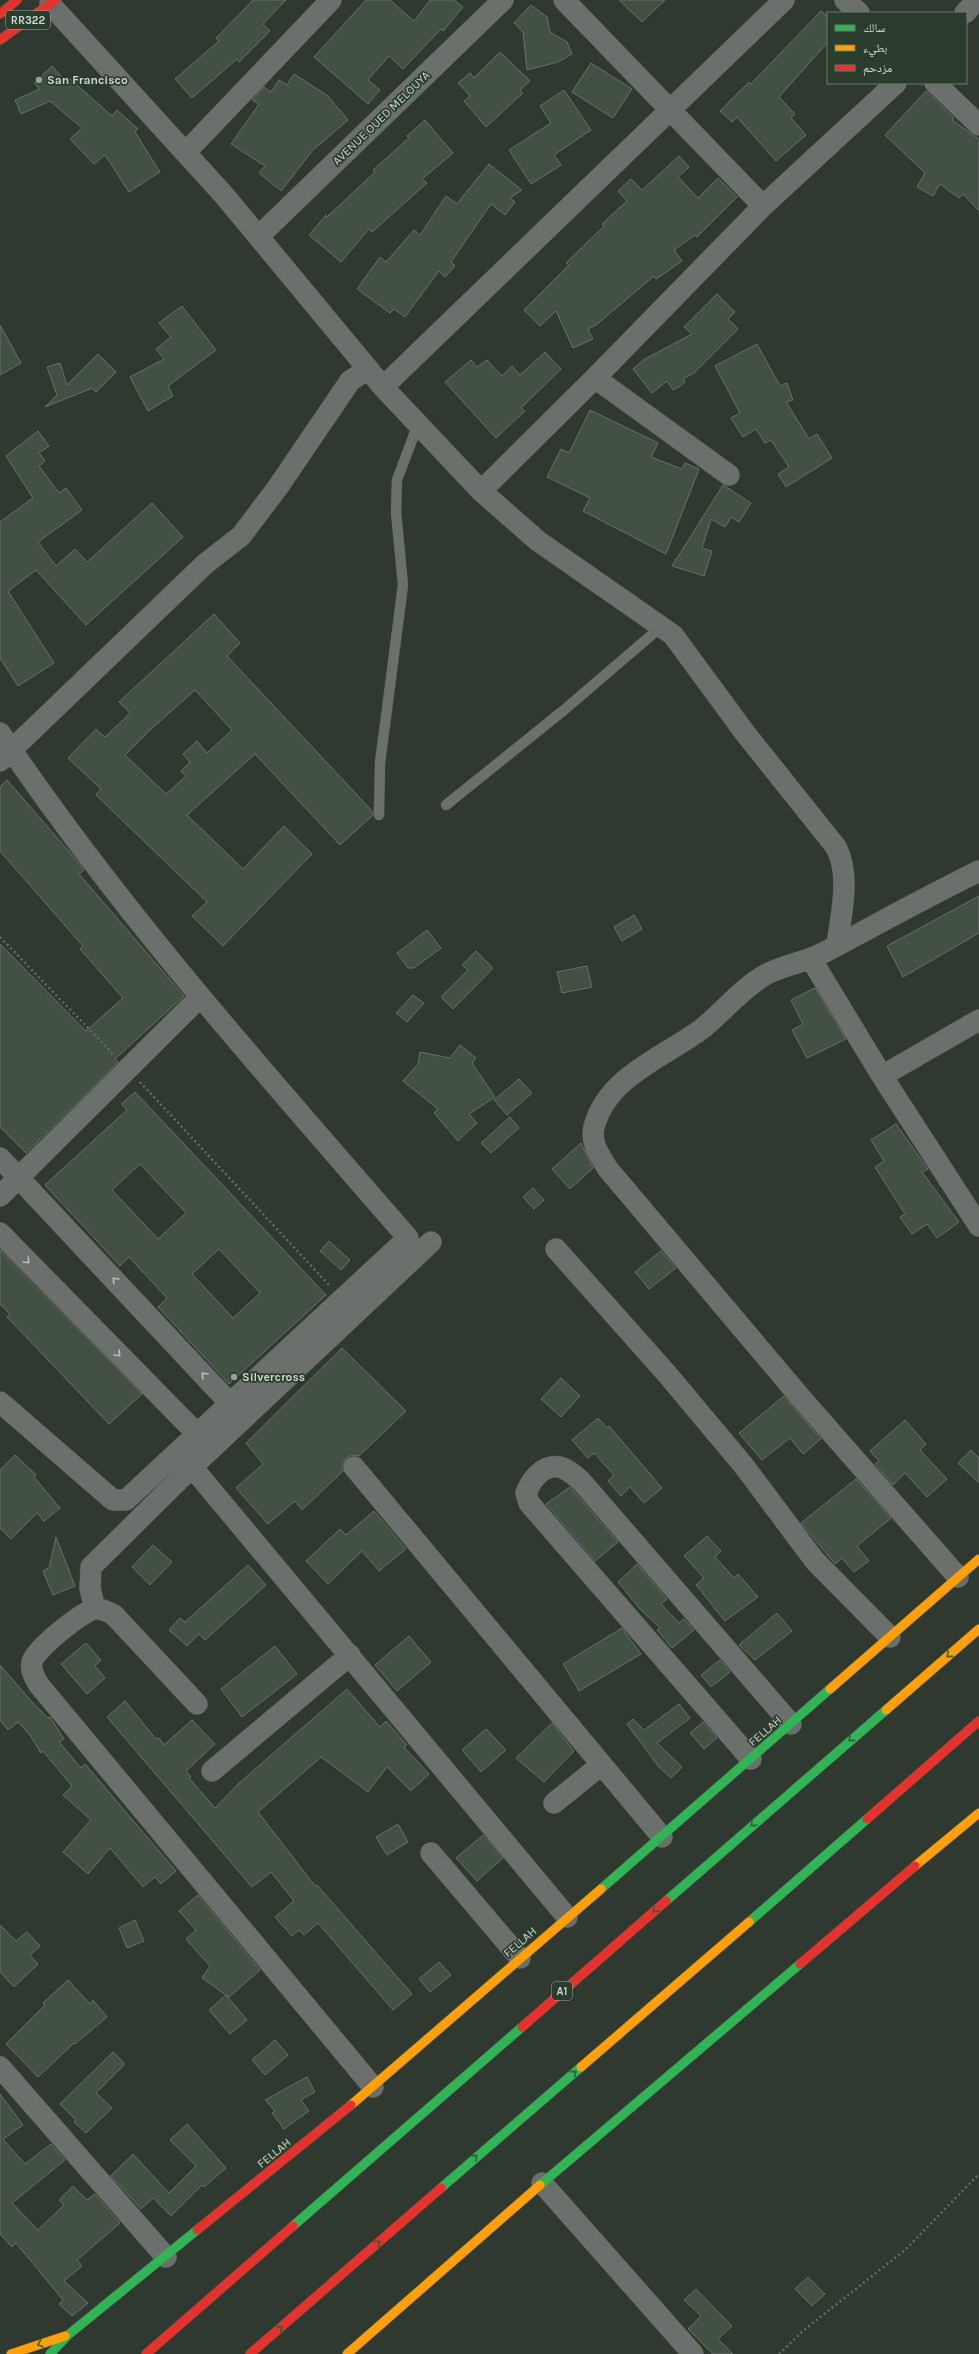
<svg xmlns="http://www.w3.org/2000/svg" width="979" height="2354" viewBox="0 0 979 2354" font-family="Karla,'Noto Naskh Arabic',sans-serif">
  <rect width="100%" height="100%" fill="#2f3930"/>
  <path fill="#435044" stroke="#687068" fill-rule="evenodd" d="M253,0h33l-23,24 7,7 -31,31 -2,-3 -45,39 -17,-19 44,-38 -3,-3z
    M366,0h24l24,21 16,-21h24l9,7 -20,24 -2,-2 -38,40 -14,-13 -21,24 12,10 -12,14 -54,-47z
    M619,0h46l-23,22z
    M531,5l16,12 3,15 17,10 5,12 -14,8 -31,8 -4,-38 -9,-9z
    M821,11l7,6v25l-49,55 16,17 -4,4 15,17 -30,26 -39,-44 -5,5 -12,-11 29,-29 2,2z
    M500,52l30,29 -10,9 3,3 -37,34 -22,-26 6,-5 -12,-13 12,-10 4,5z
    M591,63l41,26 -19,29 -41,-26z
    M52,66l14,16 4,-3 42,37 5,-6 21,19 -3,3 25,40 -31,20 -24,-37 -11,9 -24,-25 12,-11 -32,-27 -29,13 -6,-14 25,-11 -6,-6z
    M294,74l34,22 20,24 -36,31 -31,40 -22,-18 6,-7 -34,-22 28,-40 -7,-4 12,-13 7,5 8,-12 8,5z
    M564,90l27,40 -37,25 7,10 -30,19 -22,-34 42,-27 -11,-17z
    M926,91l28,27 -2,2 27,19v72l-16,-17 -4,4 -19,-14 -7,12 -16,-9 8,-14 -40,-38z
    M425,120l28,33 -31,26 5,4 -55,49 -3,-3 -28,33 -32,-27 17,-20 1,2 48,-45 -2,-2 36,-32 -2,-2z
    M679,156l10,11 -11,10 20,21 20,-20 19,19 -40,40 -2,-2 -21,15 8,11 -26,18 -2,-3 -58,49 -8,4 5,10 -20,9 -17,-37 -16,15 -16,-16 45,-45 -3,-2 38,-37 -2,-2 25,-23 -9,-10 13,-12 11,11z
    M489,164l33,26 -12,8 5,4 -10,13 -14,-11 -40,58 4,4 -10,11 -6,-6 -34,46 -11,-8 -4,4 -33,-24 23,-32 6,5 28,-32 6,5 26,-39 11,8z
    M717,294l18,18 -7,7 10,10 -44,44 -11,6 2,3 -6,5 -6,3 -6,-9 -15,12 -19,-24 12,-10 47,-25 -8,-7z
    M182,306l34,44 -48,36 5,10 -25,15 -18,-34 34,-18 -8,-10 15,-12 -12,-14z
    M0,325l21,38 -21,12z
    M757,344l23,42 7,-3 6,17 -7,2 23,37 8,-5 15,24 -46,29 -8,-13 11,-7 -18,-27 -6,3 -9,-14 -13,8 -12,-19 9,-5 -25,-47z
    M545,352l16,17 -40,39 4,3 -29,27 -51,-56 26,-22 6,7 10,-7 15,16 10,-10 8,9z
    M98,354l18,18 -20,20 -4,-4 -47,19 12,-12 -10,-28 13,-4 7,22z
    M590,410l68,33 -7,14 31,12 3,-6 14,6 -33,85 -83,-43 7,-13 -43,-21 14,-28 8,4z
    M38,431l11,15 -10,7 6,8 -6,5 20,27 7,-5 16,22 -44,32 18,24 19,-17 12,13 65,-59 31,34 -97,88 -50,-55 -28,21 46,72 -36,23 -18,-28v-136l33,-24 -27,-42z
    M723,485l28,18 -12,19 -8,-5 -6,10 -14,-8 -9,29 10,3 -8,25 -32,-10z
    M214,614l26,29 -13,13 146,156v3l-33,30 -85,-91 -68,61 56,54 41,-43 28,28 -89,92 -31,-30 15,-14 -111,-107 5,-6 -33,-31 28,-29 9,8 15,-14 10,-10 -11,-11zM195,690l37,40 -25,23 -10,-12 -14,13 7,8 -9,9 5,5 -20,18 -41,-39 24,-24z
    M7,780l66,76 11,14 -5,4 105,122 -69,63 3,3 -92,91 -26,-26v-183l86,87 37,-33 -43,-49 3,-3 -83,-95v-64z
    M979,896v37l-76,44 -16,-31z
    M634,915l8,14 -20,12 -8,-14z
    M427,930l14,18 -27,20h-6l-11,-15z
    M476,951l17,17 -40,41 -12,-12 27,-27 -6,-5z
    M587,966l5,21 -30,6 -5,-21z
    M815,988l31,51 -39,19 -15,-28 11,-6 -12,-24z
    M413,995l11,8 -17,19 -11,-9z
    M460,1045l16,13 -4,5 23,34 -26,17 8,9 -19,18 -24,-28 4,-4 -35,-28 15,-17 2,-12 30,6z
    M519,1079l13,14 -25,22 -13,-15z
    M135,1092l191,203 -97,89 -71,-77 9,-9 -38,-41 -9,9 -75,-81 82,-75 -6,-6zM140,1164l46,49 -28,26 -46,-49zM219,1249l41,44 -27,25 -41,-44z
    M510,1117l9,11 -28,25 -10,-10z
    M896,1124l32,45 -6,3 37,50 -22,16 -10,-14 -15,10 -12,-17 5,-3 -30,-47 9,-6 -13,-21z
    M581,1143l12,25 -23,21 -18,-20z
    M533,1188l11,12 -10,9 -11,-12z
    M329,1241l21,19 -9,10 -21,-19z
    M0,1250l142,144 -33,30 -102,-107 3,-3 -10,-10z
    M661,1251l15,17 -27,21 -14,-17z
    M342,1348l64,63 -47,45 -7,-1 -6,3 -3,5v8l-41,39 -7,-9 -27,23 -32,-36 27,-24 -17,-21z
    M561,1378l19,18 -19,21 -20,-18z
    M784,1396l37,43 -18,15 -13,-16 -28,22 -23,-27z
    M598,1418l9,10 2,-2 53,62 -18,15 -14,-16 -9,9 -13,-15 6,-6 -20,-22 -6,5 -16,-18z
    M905,1420l21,24 -6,6 27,29 -20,18 -22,-24 -12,12 -18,-21 4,-3 -9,-10z
    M971,1450l8,8v25l-21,-20z
    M15,1455l21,20 -2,2 26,31 -16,13 -7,-8 -26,26 -11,-11v-58z
    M856,1479l35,39 -34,28 12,15 -15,11 -12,-14 -7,6 -34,-41z
    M570,1487l48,55 -23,19 -49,-57z
    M374,1511l32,38 -27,22 -17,-20 -34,33 -22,-23 34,-32 6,6z
    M707,1536l14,15 -6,6 19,21 4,-4 20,23 -33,24 -29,-36 8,-7 -20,-22z
    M56,1537l19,49 -22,9 -10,-24 6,-3z
    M153,1545l19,17 -22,23 -18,-18z
    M637,1564l30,35 -6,5 18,19 5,-4 10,11 -22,18 -15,-18 3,-2 -21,-20 -21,-26z
    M248,1565l18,20 -61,55 -6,-6 -12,12 -18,-16 11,-12 5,4z
    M777,1613l15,18 -37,29 -16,-15z
    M622,1628l19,26 -62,37 -16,-27z
    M409,1636l22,26 -34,29 -22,-26z
    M86,1643l15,17 -6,6 10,12 -18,16 -26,-30z
    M275,1646l22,28 -55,43 -21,-28z
    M720,1660l10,12 -19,15 -10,-12z
    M0,1665l32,37 16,16 2,-1 14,22 -5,3 22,26 4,-4 91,107 -15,13 -6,-7 -12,10 -33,-39 -22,26 -25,-22 28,-32 -28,-25 9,-9 -29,-35 -2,2 -11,-18 -12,-13 -10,8 -8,-10z
    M347,1689l33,38 6,-6 21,24 -3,2 25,27 -18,17 -24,-24 -19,25 -47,-35 -63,55 58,75 1,-2 95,109 -19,16 -75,-87 -14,12 -5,-5 -7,6 -17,-19 19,-16 -23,-29 -19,15 -145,-170 18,-16 31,38 3,-1 5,7 28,-25 23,24 -29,27 5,6 -2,1 26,30 23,-24z
    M679,1704l11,14 -33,25 25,24 -11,11 -13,-12 -31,-42 6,-5 11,11z
    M703,1722l14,16 -13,11 -14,-16z
    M552,1723l22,28 -30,31 -28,-24z
    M486,1729l20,21 -25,22 -19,-22z
    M398,1824l10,18 -21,13 -11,-18z
    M483,1835l20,23 -26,23 -21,-23z
    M198,1895l62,75 -31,27 -27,-19 8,-12 -24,-27 10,-9 -17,-19z
    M135,1920l9,21 -17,7 -8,-20z
    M0,1925l16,16 11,-9 13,14 -10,9 8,9 -24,23 -14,-15z
    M439,1962l12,13 -21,17 -11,-13z
    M68,1980l22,24 3,-4 14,17 -32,27 -1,-1 -36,34 -32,-33 39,-39 -2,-2z
    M226,1995l21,25 -17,14 -21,-24z
    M275,2040l13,15 -23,20 -13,-15z
    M113,2052l12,12 -29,29 16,15 -26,25 -12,-11 2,-2 -16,-16z
    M307,2077l8,15 -14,8 8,11 -25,18 -12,-16 3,-2 -10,-11z
    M0,2094l23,31 -20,14 22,25 26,-20 14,16 -53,43 26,27 26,-25 -5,-5 14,-14 14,14 8,-6 25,29 -43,37 5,6 -18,15 24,22 -16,13 -13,-12 4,-4 -47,-57 -4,4 -12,-13z
    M187,2124l39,44 -22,19 -2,-2 -31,31 -18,-18 -12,11 -30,-33 22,-22 36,39 27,-27 -26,-26z
    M808,2277l17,17 -13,12 -17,-17z
    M696,2289l36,37 -14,13 15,15h-20l-25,-25 13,-13 -17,-16z"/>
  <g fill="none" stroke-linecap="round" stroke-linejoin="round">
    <defs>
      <path id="lane" d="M446,805l118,-95 98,-84
        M379,815l1,-52 23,-178 -7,-73 1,-32 21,-56"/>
      <path id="street" d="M564,0l199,206
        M845,0l14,13
        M50,4l173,190 160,193 98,104 114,-113 168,-172 133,-123
        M965,13l12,-13
        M935,83l44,42
        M186,152l145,-152
        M259,236l244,-236
        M595,378l134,97
        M383,387l401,-387
        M481,491l57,50 135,94 72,98 91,114c15,28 5,68 1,98
        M0,733c121,180 266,341 408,505l-282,262h-13l-113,-98
        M0,761l205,-197 36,-28 37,-49 72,-106 18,-12
        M811,959l71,117 97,150
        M882,1076l97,-56
        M0,1158l240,256
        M0,1196l199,-198
        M0,1233l208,212
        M556,1249l111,125 77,92 71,95 75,76
        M192,1467l375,450
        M354,1467l308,370
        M958,1577l-157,-179 -193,-229c-8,-13 -18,-26 -14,-42 13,-51 71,-70 109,-99 21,-17 38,-39 62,-53 18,-10 38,-12 56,-21 53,-28 105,-57 158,-83
        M95,1609l-5,-21 1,-21 101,-100 239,-225
        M197,1704l-83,-89c-6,-3 -13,-7 -20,-6 -13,4 -59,40 -62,53 -2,9 3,16 7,23l334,402
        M751,1759l-222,-256 -3,-10c5,-13 17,-29 33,-26 8,1 16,9 22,14l210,243
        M212,1771l138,-116
        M554,1803l47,-38
        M431,1853l89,105
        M0,2067l166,190
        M542,2183l151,171"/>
      <path id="fast" d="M601,1889l229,-200
        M666,1901l220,-191
        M749,1922l118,-103
        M540,2185l260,-221
        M441,2188l140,-121
        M293,2226l229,-199
        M50,2354l18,-19 129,-105"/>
      <path id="slow" d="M830,1689l149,-130
        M886,1710l93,-81
        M915,1866l64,-53
        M581,2067l168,-145
        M351,2105l250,-216
        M11,2354l54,-18
        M347,2354l193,-169"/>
      <path id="jam" d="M0,14l17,-14
        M0,40l55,-40
        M867,1819l112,-98
        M800,1964l115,-98
        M522,2027l144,-126
        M197,2230l154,-125
        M146,2354l147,-128
        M250,2354l191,-166"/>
    </defs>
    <use href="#lane" stroke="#4c554d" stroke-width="11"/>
    <use href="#street" stroke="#4c554d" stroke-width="22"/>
    <use href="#fast" stroke="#4c554d" stroke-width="10"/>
    <use href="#slow" stroke="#4c554d" stroke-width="10"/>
    <use href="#jam" stroke="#4c554d" stroke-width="10"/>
    <path stroke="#656a66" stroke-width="2.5" stroke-dasharray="2 3" stroke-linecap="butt" d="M0,937l114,118
      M140,1082l190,204
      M779,2354l25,-24 101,-80 74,-76"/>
    <use href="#lane" stroke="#6c706c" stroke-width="10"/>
    <use href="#street" stroke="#6c706c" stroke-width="21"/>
    <use href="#fast" stroke="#30b455" stroke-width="9"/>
    <use href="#slow" stroke="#ff9f0a" stroke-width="9"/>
    <use href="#jam" stroke="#e5322d" stroke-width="9"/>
  </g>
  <defs><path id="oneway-chevron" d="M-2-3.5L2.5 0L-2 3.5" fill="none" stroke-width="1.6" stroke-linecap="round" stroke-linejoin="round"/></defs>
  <g stroke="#b6bfb6">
    <use href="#oneway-chevron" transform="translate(27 1261) rotate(46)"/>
    <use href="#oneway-chevron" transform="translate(115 1280) rotate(-133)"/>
    <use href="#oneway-chevron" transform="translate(118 1354) rotate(46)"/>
    <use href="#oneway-chevron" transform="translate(204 1375) rotate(-133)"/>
  </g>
  <g stroke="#2c6138">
    <use href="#oneway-chevron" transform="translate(949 1655) rotate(139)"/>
    <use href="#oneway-chevron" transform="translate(851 1739) rotate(139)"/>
    <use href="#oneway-chevron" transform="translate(753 1824) rotate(139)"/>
    <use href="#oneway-chevron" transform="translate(655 1910) rotate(139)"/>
    <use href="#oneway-chevron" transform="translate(574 2073) rotate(-40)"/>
    <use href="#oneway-chevron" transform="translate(475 2157) rotate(-41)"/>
    <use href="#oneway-chevron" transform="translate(378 2243) rotate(-41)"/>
    <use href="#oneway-chevron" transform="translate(280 2328) rotate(-41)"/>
    <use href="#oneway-chevron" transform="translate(40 2344) rotate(161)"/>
  </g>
  <g fill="#96a197" stroke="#2b3d2c" stroke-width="1.5">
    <circle cx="39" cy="80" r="4"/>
    <circle cx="234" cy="1377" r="4"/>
  </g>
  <g text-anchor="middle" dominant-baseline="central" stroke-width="3.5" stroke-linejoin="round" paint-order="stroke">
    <g fill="#2b3d2c" stroke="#9daa9e" stroke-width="1">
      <rect x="6" y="11" width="44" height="18" rx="3"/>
      <rect x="552" y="1982" width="20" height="18" rx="3"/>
    </g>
    <g font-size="11" font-weight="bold" fill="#ced9cf">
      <text x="28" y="20">RR322</text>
      <text x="562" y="1991">A1</text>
    </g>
    <g font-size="12" font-weight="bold" fill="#ced9cf" stroke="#2b3d2c" text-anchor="start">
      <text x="47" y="80">San Francisco</text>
      <text x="242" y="1377">Silvercross</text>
    </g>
    <g font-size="12" fill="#ced9cf" stroke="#2b3d2c">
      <text transform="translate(381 118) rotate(-44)">AVENUE OUED MELOUYA</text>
      <text transform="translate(765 1731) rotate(-41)">FELLAH</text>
      <text transform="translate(520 1942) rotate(-41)">FELLAH</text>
      <text transform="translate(274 2153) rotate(-39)">FELLAH</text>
    </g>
  </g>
  <rect x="827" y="12" width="140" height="72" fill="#2b3d2c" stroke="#6c7b6d"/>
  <rect x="835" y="25" width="20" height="6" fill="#30b455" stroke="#6c7b6d"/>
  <text x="863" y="32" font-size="12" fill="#ced9cf">سالك</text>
  <rect x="835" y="45" width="20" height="6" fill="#ff9f0a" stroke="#6c7b6d"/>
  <text x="863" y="52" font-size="12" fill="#ced9cf">بطيء</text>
  <rect x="835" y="65" width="20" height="6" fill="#e5322d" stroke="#6c7b6d"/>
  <text x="863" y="72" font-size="12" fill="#ced9cf">مزدحم</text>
</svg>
